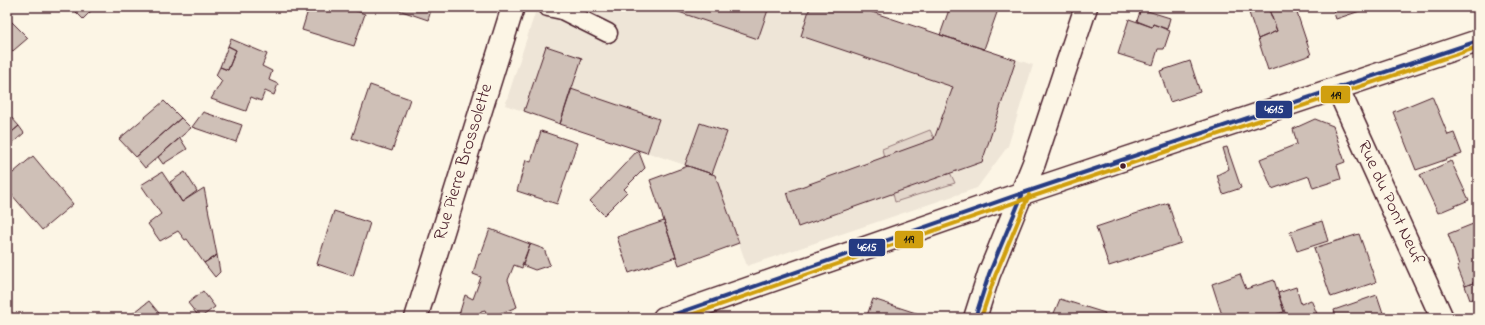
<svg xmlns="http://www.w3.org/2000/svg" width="1485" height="325" viewBox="0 0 1485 325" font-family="'Indie Flower',sans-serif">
  <rect width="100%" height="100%" fill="#fcf5e5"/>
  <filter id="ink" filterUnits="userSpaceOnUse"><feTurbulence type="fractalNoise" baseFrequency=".025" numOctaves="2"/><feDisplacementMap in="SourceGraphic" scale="8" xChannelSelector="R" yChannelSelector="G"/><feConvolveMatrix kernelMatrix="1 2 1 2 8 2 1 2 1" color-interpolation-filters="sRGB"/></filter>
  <g filter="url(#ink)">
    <path fill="#eee5d7" d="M537,7h320l176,58 -25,81 -31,42 -230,78 -32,-91 -210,-70z"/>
    <path fill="#e2d5ca" stroke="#967a7a" d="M930,130l25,53 -60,19 -13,-53z"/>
    <path fill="#cfc0b7" stroke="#4a1f2b" d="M71,7h24l-12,12z
      M309,7h36l20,7 -11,32 -52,-16z
      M390,7h42l-4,13z
      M664,7h105l-11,32z
      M810,7h47l159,53 -34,102 -184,65 -11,-35 147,-53 19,-52 -152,-51z
      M950,7h49l-15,42 -44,-14z
      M1247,7h21l9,24 -19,8z
      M1268,7h27l16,48 -43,15 -10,-31 19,-8z
      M1332,7h30l1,3 -27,9z
      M1141,9l29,9 -3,11 -14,-5 -1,3 -15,-6z
      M7,17l21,21 -21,18z
      M1129,19l23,8 1,-3 17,7 -6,18h-6l-5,16 -35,-11z
      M231,39l36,15 -5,12 10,5 -3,9 9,4 -4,11 -9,-4 -4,10 -10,-4 -5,14 -35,-12 11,-18 -6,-6 4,-8 8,3 8,-20 -8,-4z
      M228,46l8,4 -8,20 -8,-3z
      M546,46l36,12 -22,66 -36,-13z
      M1190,61l10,31 -30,10 -10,-31z
      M370,85l40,14 -18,52 -40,-13z
      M571,89l88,30 -12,34 -87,-29z
      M1432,96l16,39 6,-2 8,21 -46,16 -23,-58z
      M164,101l17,17 -45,39 -17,-18z
      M203,112l39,13 -6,17 -44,-15z
      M11,117l8,9 -12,10v-16z
      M181,118l10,10 -46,40 -9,-11z
      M1315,119l18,7 12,36 -8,3 4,14 -28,9 -4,-12 -37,13 -12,-30 37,-15 -4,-15z
      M700,123l27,9 -15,42 -27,-9z
      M19,126l5,7 -17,15v-12z
      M541,131l36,12 -20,61 -40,-13 9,-31 5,2z
      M180,138l7,11 -24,15 -5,-7z
      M1227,147l14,41 -18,6 -6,-19 12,-6 -6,-21z
      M638,150l7,18 -21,21 3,3 -23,23 -14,-14z
      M33,156l40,48 -31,26 -30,-35 -5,2v-19z
      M1451,161l18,39 -31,13 -18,-38z
      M688,166l27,9 24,68 -60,22 -29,-85z
      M162,172l20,30 22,-14 13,67 -13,8 -17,-24 -2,1 -7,-9 -18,10 -12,-17 13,-10 -20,-29z
      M185,172l12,19 -15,11 -12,-20z
      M1168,203l13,40 -72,23 -13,-39z
      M334,211l36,12 -17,53 -36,-12z
      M664,221l12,36 -47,16 -12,-36z
      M1322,221l6,20 -31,10 -7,-19z
      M1478,222v59l-13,5 -8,-20 2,-1 -11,-31z
      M490,229l40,15 -8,24 -8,-3 -6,15 9,27 -29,11 -3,-8 -4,1 -2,7h-21l7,-23 8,4 8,-22 -8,-3 6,-21 2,1z
      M1359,234l17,48 -45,15 -17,-49z
      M530,244l14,5 6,16 -15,5 -13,-5z
      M217,255l3,17 -5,5 -11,-14z
      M1240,274l6,15 28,-9 10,32 -18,6h-43l-11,-34z
      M1478,281v16l-8,3 -5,-14z
      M1296,287l5,17 10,-4 7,16 -5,2h-26l-9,-25z
      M203,291l12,16 -15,11 -12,-15z
      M1377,295l7,21 -7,2h-41l-2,-8z
      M873,299l46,15 -1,4h-52z
      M1060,299l45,14 -2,5h-51z
      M149,301l14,17h-36z"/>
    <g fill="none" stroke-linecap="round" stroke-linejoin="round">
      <defs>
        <path id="service" d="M548,7l14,3 46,23"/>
        <path id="minor" d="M1338,89l104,229
          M416,318l97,-311
          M664,318l359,-125 455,-152
          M975,318l14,-44 45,-111 52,-156"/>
      </defs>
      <use href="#service" stroke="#4a1f2b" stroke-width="21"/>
      <use href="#minor" stroke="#4a1f2b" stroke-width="25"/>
      <use href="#service" stroke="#fcf5e5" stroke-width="18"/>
      <use href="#minor" stroke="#fcf5e5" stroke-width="22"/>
      <defs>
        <path id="bus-1" d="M664,318l359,-125 455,-152
          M975,318l14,-44 34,-81"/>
        <path id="bus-2" d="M682,318l343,-119 453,-152
          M981,318l14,-42 34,-81"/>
      </defs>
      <use href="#bus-1" stroke="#fcf5e5" stroke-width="7"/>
      <use href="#bus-2" stroke="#fcf5e5" stroke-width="7"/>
      <use href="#bus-1" stroke="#253b82" stroke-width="4"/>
      <use href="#bus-2" stroke="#d09f0f" stroke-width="4"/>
    </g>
  </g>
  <circle fill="#4a1f2b" stroke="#fcf5e5" stroke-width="1.5" cx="1123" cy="166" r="3.5"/>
  <g text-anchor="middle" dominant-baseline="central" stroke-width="4" stroke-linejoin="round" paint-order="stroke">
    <g font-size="18" fill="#4a1f2b" stroke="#fcf5e5">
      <text transform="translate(464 162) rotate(-73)">Rue Pierre Brossolette</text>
      <text transform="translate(1390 203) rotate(65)">Rue du Pont Neuf</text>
    </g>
  </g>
  <g stroke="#fcf5e5" stroke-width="1.5">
    <rect x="1320" y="85" width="31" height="19" rx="4" fill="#d09f0f"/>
    <rect x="1255" y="100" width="38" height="19" rx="4" fill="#253b82"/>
    <rect x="894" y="230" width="30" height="19" rx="4" fill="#d09f0f"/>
    <rect x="848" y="238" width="38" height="19" rx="4" fill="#253b82"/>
  </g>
  <g font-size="11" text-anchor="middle" font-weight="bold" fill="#fff">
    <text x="1274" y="113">4615</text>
    <text x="867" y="251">4615</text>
  </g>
  <g font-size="11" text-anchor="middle" font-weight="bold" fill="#111">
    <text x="1336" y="99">119</text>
    <text x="909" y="243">119</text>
  </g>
  <rect width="1485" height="325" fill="none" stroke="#fcf5e5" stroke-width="24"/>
  <rect x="12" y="12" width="1461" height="301" fill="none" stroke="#4a1f2b" stroke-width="1.5" filter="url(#ink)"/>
</svg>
